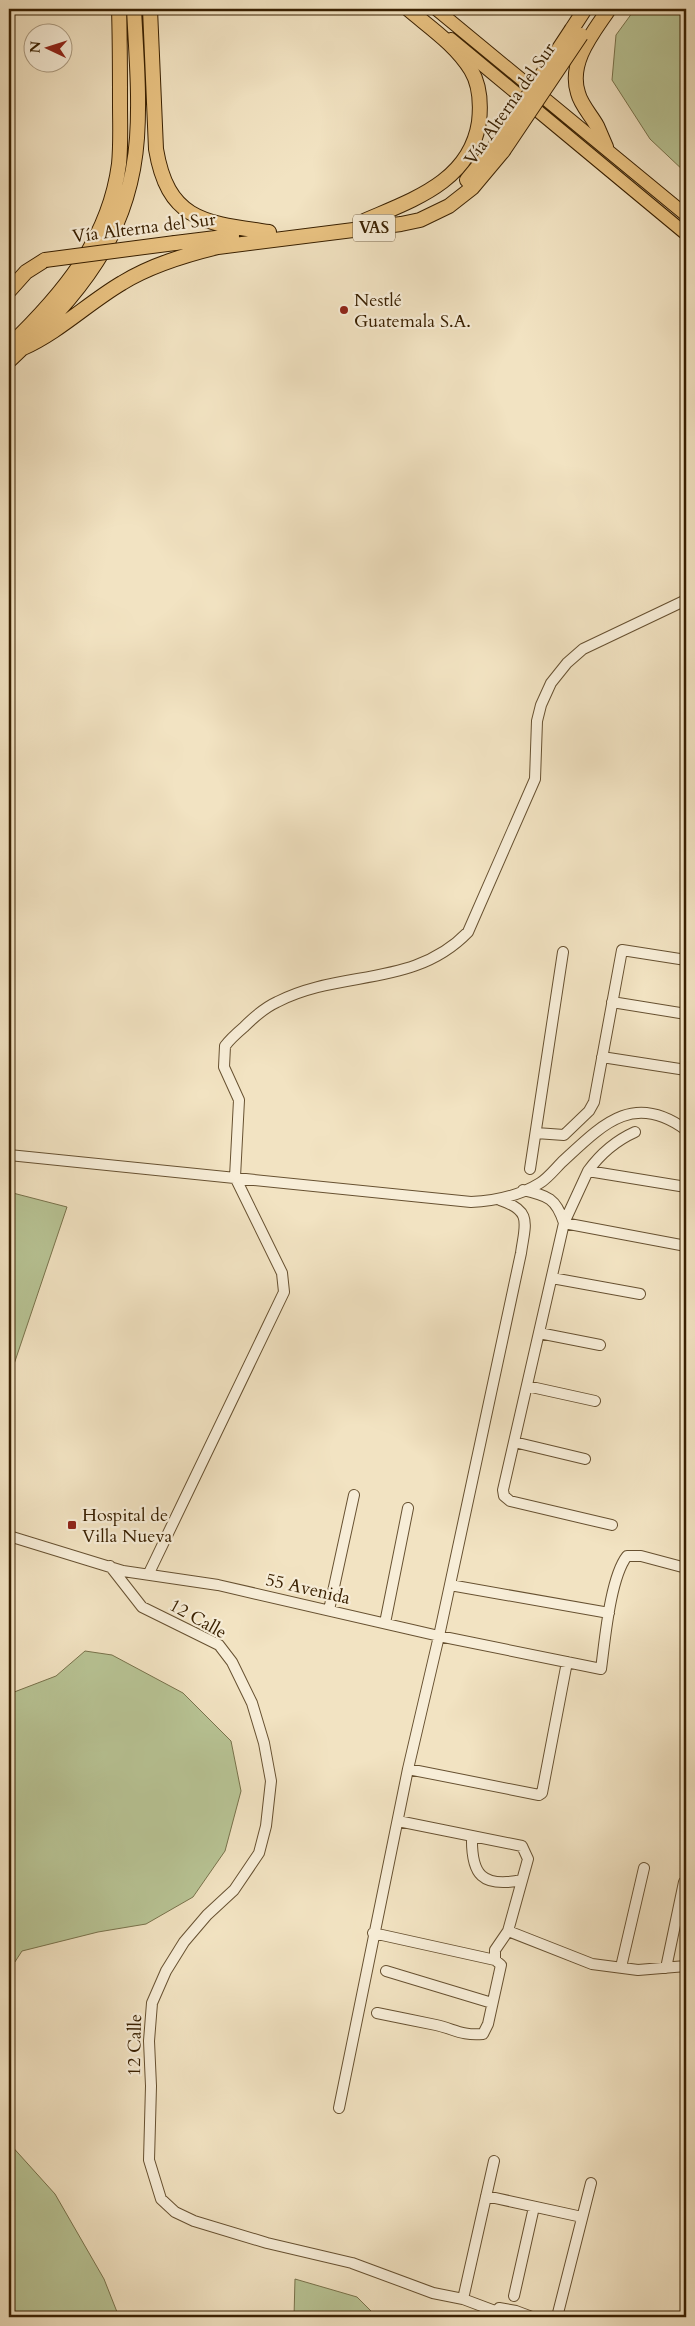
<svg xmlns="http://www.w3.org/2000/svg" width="695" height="2326" viewBox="0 0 695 2326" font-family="Cardo,serif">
  <rect width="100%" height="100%" fill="#f2e3c2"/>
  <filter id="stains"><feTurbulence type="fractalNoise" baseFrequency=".004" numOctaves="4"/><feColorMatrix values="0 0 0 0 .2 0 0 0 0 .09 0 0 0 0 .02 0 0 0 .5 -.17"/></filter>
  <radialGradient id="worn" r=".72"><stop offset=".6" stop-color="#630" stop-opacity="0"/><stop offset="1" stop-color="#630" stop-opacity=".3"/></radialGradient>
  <path fill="#b8c495" stroke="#78724b" d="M635,9h51v164l-36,-34 -38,-59 4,-45z
    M9,1192l58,15 -58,172z
    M85,1651l27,4 71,38 48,48 10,50 -16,60 -32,46 -47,27 -48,8 -76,19 -13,20v-277l47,-18z
    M9,2143l46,51 49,85 15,38h-110z
    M295,2279l62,18 20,20h-83z"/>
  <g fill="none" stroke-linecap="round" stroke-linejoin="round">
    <defs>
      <path id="minor" d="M612,1002l74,12
        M602,1057l84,13
        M536,1133l28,2 25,-24 5,-9 28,-152 64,10
        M9,1155l462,47c24,-1 48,-6 69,-19 8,-5 15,-14 22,-21 40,-37 71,-71 124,-32
        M530,1169l33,-217
        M588,1171c13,-18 27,-30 47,-39
        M686,1187l-98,-16 -24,52 122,23
        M523,1190c25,6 33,8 41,33l-61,267 1,6 6,5 102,24
        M552,1278l88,16
        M539,1333l61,12
        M527,1386l68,15
        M514,1442l71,17
        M9,1536l114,35 95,14 221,51 162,33c4,-29 9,-91 26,-113h14l45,12
        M110,1566l32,41 77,38 13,17 20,41 12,40 7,38 -5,45 -7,27 -25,37 -27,25 -23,27 -18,29 -14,32 -3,38 2,45 -2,74 12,39 14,13 19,9 73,22 85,20 81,30 30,6 48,18
        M149,1573l135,-281 -2,-19 -47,-96 4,-77 -15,-33 1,-21c5,-7 12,-13 19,-19 10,-10 20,-19 33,-25 64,-33 137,-14 191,-70l67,-153 2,-58 4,-16 10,-22 16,-20 16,-14 103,-49
        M450,1585l159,28
        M329,1610l25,-115
        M385,1623l23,-115
        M408,1769l131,26 3,-2 25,-131
        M398,1821l124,25 6,13 -20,72 -13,19v10
        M472,1836c-1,39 10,52 50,44
        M508,1931l84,33 46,6 48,-4
        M373,1933l122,27 6,5 -13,59 -5,10c-21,2 -29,-5 -47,-9 -20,-4 -39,-8 -59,-12
        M621,1967l23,-99
        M666,1968l18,-86
        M386,1971l106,32
        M339,2108l69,-339 31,-133 82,-383c4,-29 12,-42 -21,-53
        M486,2196l96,21
        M514,2296l20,-89
        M463,2299l31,-138
        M499,2308l17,3 16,6
        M557,2317l34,-134"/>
      <path id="major" d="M436,9l250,206
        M451,39l235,195"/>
      <path id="highway" d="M150,9l6,140c12,72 49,74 113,83
        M572,29l13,-20
        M606,147c-3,-7 -6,-14 -9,-21 -6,-11 -16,-21 -19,-33 -10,-31 15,-60 31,-84
        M467,180l28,-34
        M364,221c48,-21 106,-39 115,-99 2,-18 1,-37 -8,-52 -15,-25 -42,-43 -63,-61
        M175,243l57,-7
        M9,291l17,-19 19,-12
        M9,346c53,-51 100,-106 110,-182 2,-20 1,-40 1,-60 0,-32 0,-64 -1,-95
        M23,348c36,-16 65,-45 99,-65 29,-18 63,-28 96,-36l183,-23 19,-4 29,-14 23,-18 31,-37
        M9,361c69,-65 121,-124 128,-223 3,-43 -1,-87 -3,-129"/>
    </defs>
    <use href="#minor" stroke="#675131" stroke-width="12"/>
    <use href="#major" stroke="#392001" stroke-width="14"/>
    <use href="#highway" stroke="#392001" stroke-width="16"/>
    <use href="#minor" stroke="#f7edd7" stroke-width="10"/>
    <use href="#major" stroke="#e9c281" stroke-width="12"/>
    <use href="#highway" stroke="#e9c281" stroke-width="14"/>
    <defs>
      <path id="highway-bridge" d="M495,146l77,-117
        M503,151l78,-116
        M45,260l130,-17"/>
    </defs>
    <use href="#highway-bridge" stroke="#392001" stroke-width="16" stroke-linecap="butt"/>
    <use href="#highway-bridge" stroke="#e9c281" stroke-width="14"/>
  </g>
  <g fill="#8f2418" stroke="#f7edd7" stroke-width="2">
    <circle cx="344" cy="310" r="5"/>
    <rect x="67" y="1520" width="10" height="10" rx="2.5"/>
  </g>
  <g text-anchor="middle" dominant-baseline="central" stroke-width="4.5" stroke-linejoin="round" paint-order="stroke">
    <rect fill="#f7edd7" stroke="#725e41" stroke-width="1" x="353" y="214.5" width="42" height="27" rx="4"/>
    <g font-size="16" font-weight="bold" fill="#392001">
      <text x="374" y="228">VAS</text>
    </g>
    <g font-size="18" fill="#392001" stroke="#f7edd7">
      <text transform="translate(510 104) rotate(-55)">Vía Alterna del Sur</text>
      <text transform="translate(144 228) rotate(-7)">Vía Alterna del Sur</text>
      <text transform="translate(308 1589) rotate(13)">55 Avenida</text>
      <text transform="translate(198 1619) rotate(29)">12 Calle</text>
      <text transform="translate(135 2045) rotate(-89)">12 Calle</text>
    </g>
    <g font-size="18" fill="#392001" stroke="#f7edd7" text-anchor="start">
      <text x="354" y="300">Nestlé<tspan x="354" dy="21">Guatemala S.A.</tspan></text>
      <text x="82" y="1515">Hospital de<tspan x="82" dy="21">Villa Nueva</tspan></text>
    </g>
  </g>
  <rect width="695" height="2326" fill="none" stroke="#f2e3c2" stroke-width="30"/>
  <rect x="10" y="10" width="675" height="2306" fill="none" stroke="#392001" stroke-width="2.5"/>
  <rect x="15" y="15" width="665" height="2296" fill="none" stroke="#392001"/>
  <g transform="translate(48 48) rotate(274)"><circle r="24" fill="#f7edd7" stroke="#ab9b81"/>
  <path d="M0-4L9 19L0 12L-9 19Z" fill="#8f2418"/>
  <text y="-8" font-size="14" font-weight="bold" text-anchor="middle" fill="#392001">N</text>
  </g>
  <rect width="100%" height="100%" filter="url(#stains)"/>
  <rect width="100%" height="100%" fill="url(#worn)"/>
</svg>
